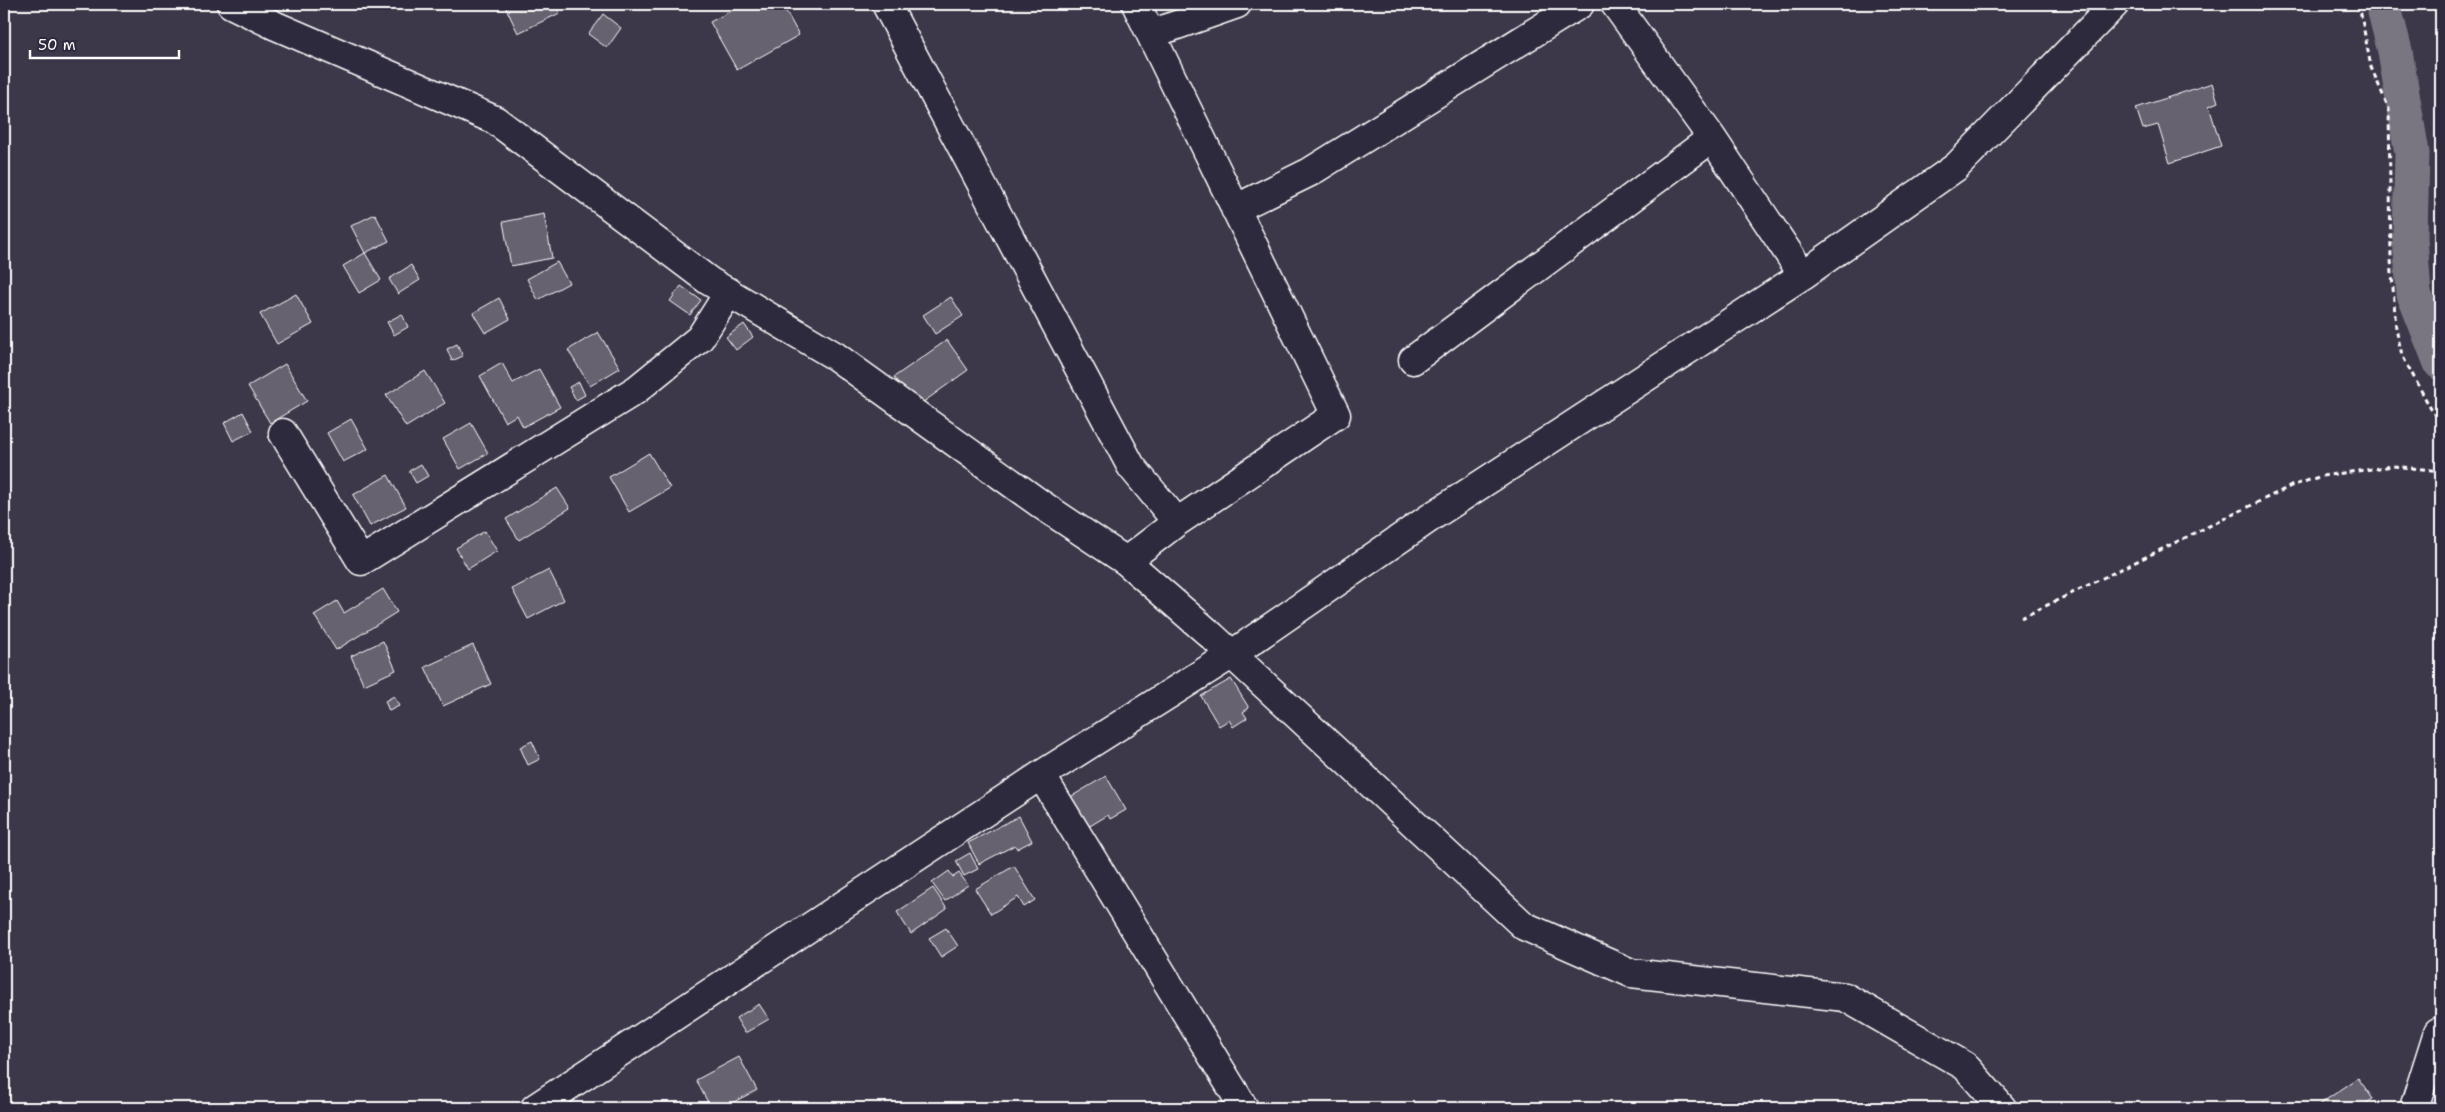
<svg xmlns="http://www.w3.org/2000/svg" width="2445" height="1112" viewBox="0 0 2445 1112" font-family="'Shantell Sans',sans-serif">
  <rect width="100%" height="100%" fill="#3c3749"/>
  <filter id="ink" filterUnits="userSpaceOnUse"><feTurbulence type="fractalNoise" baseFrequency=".02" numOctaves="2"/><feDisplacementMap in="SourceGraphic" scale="10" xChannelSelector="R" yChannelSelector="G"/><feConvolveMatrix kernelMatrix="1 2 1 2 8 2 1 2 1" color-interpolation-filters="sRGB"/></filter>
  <g filter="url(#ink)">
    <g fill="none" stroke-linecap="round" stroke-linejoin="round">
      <path stroke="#797682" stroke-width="35" d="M2383,4l12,47 17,102 -2,85 4,56 27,69"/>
    </g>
    <path fill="#666270" stroke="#fff" d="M504,4h51l5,9 -42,20z
      M744,4h38l17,31 -62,35 -27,-48z
      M603,14l18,14 -14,20 -19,-14z
      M2212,83l6,19 -9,4 12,40 -51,17 -12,-38 -15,4 -7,-21z
      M375,214l14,27 -24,12 -14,-27z
      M544,214l8,44 -41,8 -8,-44z
      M365,253l16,27 -22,13 -16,-27z
      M557,262l12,21 -31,17 -11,-21z
      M411,265l9,15 -22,14 -9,-15z
      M681,286l20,14 -11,15 -20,-14z
      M296,294l17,30 -36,20 -17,-30z
      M951,297l12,19 -28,18 -12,-19z
      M499,298l11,21 -25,14 -12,-20z
      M402,314l6,13 -14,8 -7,-13z
      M744,324l9,13 -17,13 -10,-13z
      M598,332l22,36 -30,18 -22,-36z
      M947,340l21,30 -53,38 -21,-31z
      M457,344l6,12 -11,5 -5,-12z
      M502,363l11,20 26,-14 21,38 -37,20 -6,-12 -12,7 -25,-46z
      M285,364l22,37 -37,22 -22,-37z
      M425,371l20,32 -39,24 -20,-32z
      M579,382l6,13 -9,5 -7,-13z
      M243,412l10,19 -20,10 -9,-18z
      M351,419l17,30 -25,13 -16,-29z
      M471,423l17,30 -28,16 -17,-30z
      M649,453l21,35 -41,24 -20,-35z
      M421,464l7,12 -12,7 -7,-12z
      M388,475l18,32 -36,19 -17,-31z
      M557,488l13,20 -51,32 -13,-21z
      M485,531l12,20 -29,18 -12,-21z
      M549,570l15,30 -36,19 -16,-30z
      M383,589l14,23 -61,38 -22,-35 23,-14 7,12z
      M383,641l13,29 -32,15 -13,-29z
      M473,645l18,39 -48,22 -18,-39z
      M1231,679l18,29 -6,4 4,6 -14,9 -4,-7 -10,6 -18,-30z
      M394,696l5,10 -10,5 -4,-10z
      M532,741l8,18 -12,6 -8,-18z
      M1106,776l20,34 -16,9 -2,-4 -23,14 -18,-30z
      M1019,816l13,25 -15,8 -2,-4 -36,19 -11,-21z
      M970,853l8,16 -14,7 -8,-15z
      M1014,866l21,34 -11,7 -6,-10 -27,17 -16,-25z
      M949,871l4,6 6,-4 9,12 -23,16 -13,-18z
      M933,888l14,21 -36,25 -14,-22z
      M946,928l12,18 -17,11 -12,-19z
      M759,1004l10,15 -24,14 -9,-15z
      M739,1057l18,33 -35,18h-11l-15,-28z
      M2358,1078l15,21 -14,9h-45z"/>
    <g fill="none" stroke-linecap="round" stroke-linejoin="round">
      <defs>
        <path id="minor" d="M231,4l45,22 219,94 214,161 126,75 207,149 84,56 86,75 312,290 107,47 214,24 120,69 37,42
          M886,4l245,462 46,56
          M1615,4l97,134 91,137
          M1151,34l86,-30
          M1235,209l75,-37 270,-168
          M1413,360l299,-222
          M283,433l78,128 275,-171 64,-52 29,-46
          M1126,561l51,-39 159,-107 -200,-411
          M1041,775l203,333
          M535,1108l506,-333 190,-120 203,-140 369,-240 153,-108 159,-163
          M2414,1108l24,-76"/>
      </defs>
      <use href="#minor" stroke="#fff" stroke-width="31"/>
      <path stroke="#fff" stroke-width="3" stroke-dasharray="5 4" stroke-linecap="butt" d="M2359,4l12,63 18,42 2,151 5,69 6,26 29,54 10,12
        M2021,618l270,-132 31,-10 71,-10 48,5"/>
      <use href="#minor" stroke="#2f2a3d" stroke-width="28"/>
    </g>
  </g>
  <rect width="2445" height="1112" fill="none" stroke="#2f2a3d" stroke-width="20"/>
  <rect x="10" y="10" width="2425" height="1092" fill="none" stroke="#fff" stroke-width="2" filter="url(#ink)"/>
  <path d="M30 50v8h149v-8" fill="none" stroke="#ffffff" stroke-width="2.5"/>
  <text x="38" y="50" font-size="15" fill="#ffffff" stroke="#2f2a3d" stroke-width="4" paint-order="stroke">50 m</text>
</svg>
